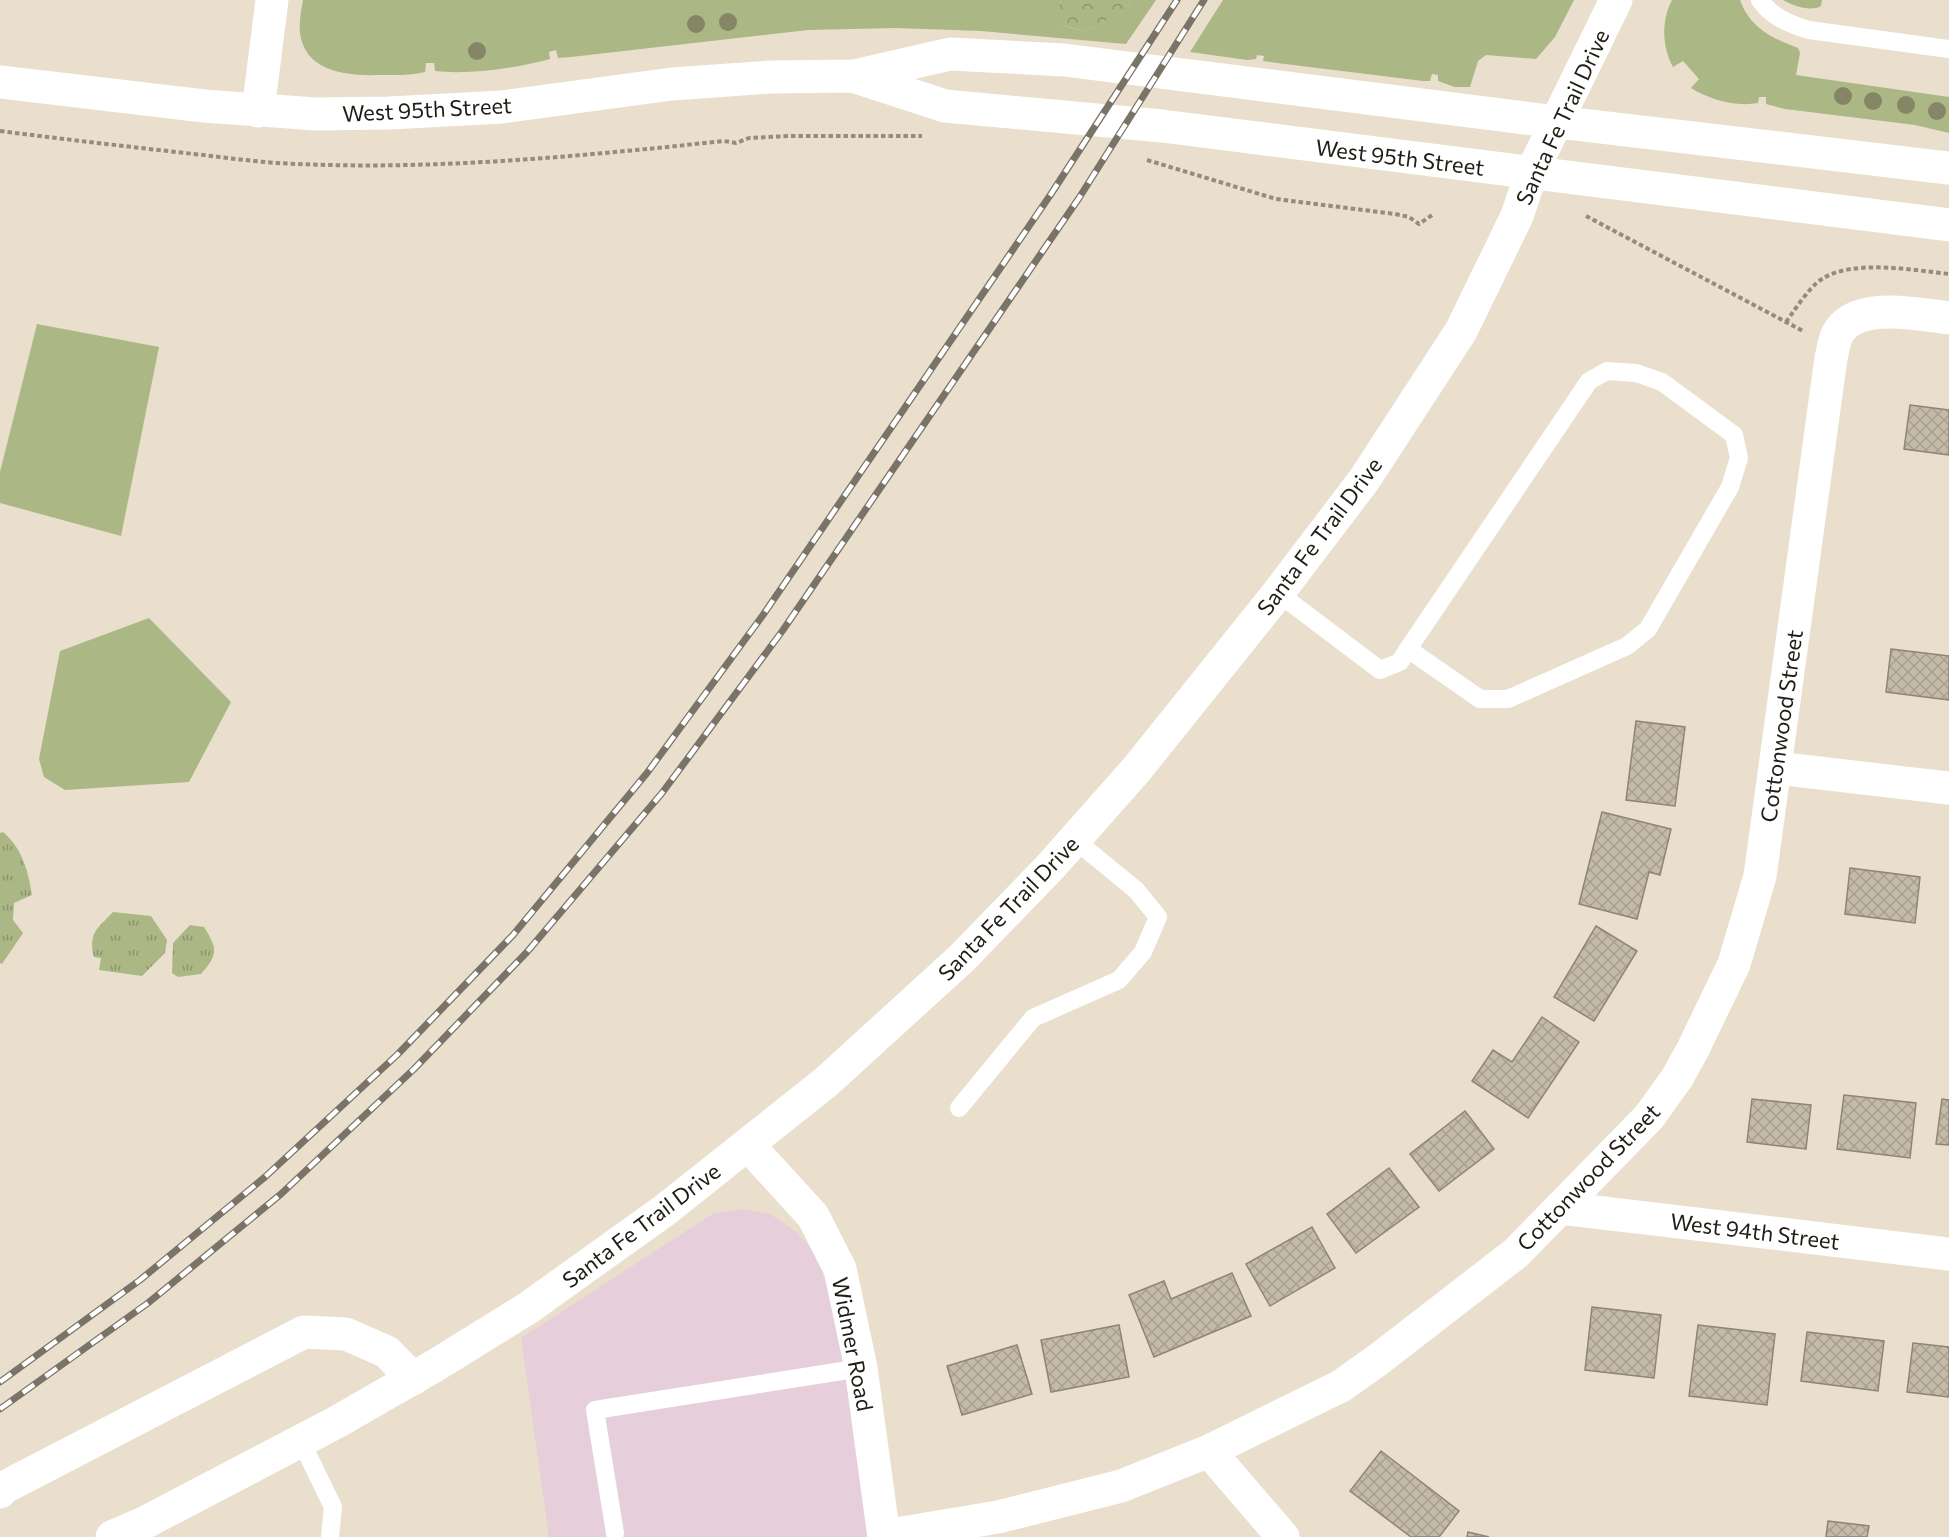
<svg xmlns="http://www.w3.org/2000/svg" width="1949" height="1537" viewBox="0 0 1949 1537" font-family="Commissioner,sans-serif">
  <defs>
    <pattern id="forest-crowns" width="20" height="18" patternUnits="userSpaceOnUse" patternTransform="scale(1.5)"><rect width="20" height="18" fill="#abb886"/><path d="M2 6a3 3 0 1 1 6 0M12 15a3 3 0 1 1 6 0" fill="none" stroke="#8b956d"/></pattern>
    <pattern id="park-tufts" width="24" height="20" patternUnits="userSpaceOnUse" patternTransform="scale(1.5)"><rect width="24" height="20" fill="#abb886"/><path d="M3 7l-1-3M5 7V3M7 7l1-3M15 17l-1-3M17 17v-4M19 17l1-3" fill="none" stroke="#8b956d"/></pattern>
    <pattern id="building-cross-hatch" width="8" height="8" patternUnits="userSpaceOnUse" patternTransform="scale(1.5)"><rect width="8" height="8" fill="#c4baa8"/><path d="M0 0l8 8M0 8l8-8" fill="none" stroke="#a89f90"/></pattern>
  </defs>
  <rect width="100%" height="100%" fill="#e9dfcc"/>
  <path fill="#e6cfda" d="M742,1209l28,5 21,14 17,16 13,25 13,40 38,228h-323l-28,-199 193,-125z"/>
  <path fill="#abb886" d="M303,0h758l-3,14 4,11c8,2 16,6 24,5 10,-1 40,-22 45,-30h25l-30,44 -145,-13 -85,-3 -88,2 -237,27 -13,1 -2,-8 -7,2 1,7c-33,9 -82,16 -115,12l-1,-8h-8l-1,9c-15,4 -31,3 -47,3 -31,1 -73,-3 -78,-42 -1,-11 1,-22 3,-33z
    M1223,0h351l-19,37 -19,22 -50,-4 -8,6 -8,26h-15l-17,-6v-6l-6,-1 -2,7h-7l-146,-18 -14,-2 1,-5 -7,-1 -1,4 -9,1 -57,-8z
    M1672,0h68c10,28 32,38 58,48l2,5 -4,22 153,22v36l-34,-8 -130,-16 -19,-5v-7h-7l-1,6c-22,4 -48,-3 -67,-15l8,-9 -16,-18 -10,6c-11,-20 -12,-46 -1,-67z
    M1783,0h39l-1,6c-10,6 -28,0 -38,-6z
    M37,324l122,23 -38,189 -121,-33v-31z
    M149,618l82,84 -42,80 -124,8 -21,-13 -5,-18 21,-108z"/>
  <path fill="url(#forest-crowns)" d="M1061,0h70c-5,9 -35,29 -45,30 -8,1 -15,-3 -24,-5l-5,-11z"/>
  <path fill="url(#park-tufts)" d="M3,832c19,16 25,38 29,63l-18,8 -1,17 10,13 -21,31 -2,-1v-130z
    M113,912l38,4 16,24 -2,13 -23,23 -43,-6 2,-12 -7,-1c-6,-24 3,-28 19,-45z
    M190,925l14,2c14,22 14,28 -3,47l-23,3 -6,-4 1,-30z"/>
  <path fill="url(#building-cross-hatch)" stroke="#8e8574" stroke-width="1.5" d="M1910,405l39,5v45l-45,-6z
    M1891,649l58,7v44l-63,-8z
    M1636,721l49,6 -10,79 -49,-6z
    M1602,812l69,17 -11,46 -11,-3 -12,47 -58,-15z
    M1850,868l70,9 -5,46 -70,-9z
    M1596,926l41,25 -43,70 -40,-24z
    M1542,1017l37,25 -51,76 -56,-37 21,-31 19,12z
    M1844,1095l72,8 -6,55 -73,-9z
    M1752,1099l59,6 -5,44 -59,-7z
    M1942,1099l7,1v45l-13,-1z
    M1465,1111l29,38 -55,42 -29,-37z
    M1389,1168l30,39 -63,46 -29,-39z
    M1312,1227l23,41 -65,38 -24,-42z
    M1232,1273l19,43 -97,41 -25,-62 35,-14 7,18z
    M1592,1307l69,8 -7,63 -69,-8z
    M1119,1325l10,52 -78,15 -10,-52z
    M1698,1325l77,9 -8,71 -78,-9z
    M1807,1332l77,9 -6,50 -77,-10z
    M1913,1343l36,4v50l-42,-5z
    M1017,1345l15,49 -70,21 -15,-49z
    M1381,1451l78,60 -20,26h-28l-61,-46z
    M1828,1521l41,5 -2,11h-41z
    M1468,1532l21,5h-22z"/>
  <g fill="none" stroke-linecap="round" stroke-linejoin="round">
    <path stroke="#938c7f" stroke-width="4" stroke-dasharray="4.5 3" stroke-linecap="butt" d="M0,131c62,8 123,15 185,22 38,4 75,10 113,11 143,6 284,-8 426,-23l12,2 13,-5 39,-2h134
      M1147,160l129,39 119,15 14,3 10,7 13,-9
      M1586,216l217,115
      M1786,322c9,-12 23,-35 36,-43 31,-20 91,-9 127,-5"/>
    <path stroke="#fff" stroke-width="18" d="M1760,0c12,17 29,24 49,30l140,19
      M1278,593l102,77 20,-8 8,-13 181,-268 18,-10 29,2 26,9 72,53 5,23 -9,29 -82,142 -21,17 -119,53h-28l-72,-50
      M959,1108l74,-90 86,-38 24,-28 15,-35 -22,-27 -61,-50
      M301,1441l32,66 -3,30
      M615,1533l-20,-123 266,-42"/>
    <path stroke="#fff" stroke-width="33" d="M258,111l14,-111
      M1776,768l173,20
      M748,1145l65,71 27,53 21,99 23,169
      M1561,1208l388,46
      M1209,1451l74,86
      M0,1492l3,-4 301,-156 42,2 41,18 26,27
      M884,1536l114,-19 123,-31 88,-35 132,-65 38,-27 137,-106 133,-136 28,-39 16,-29 41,-85 26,-88 71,-518c2,-8 3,-16 6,-23 17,-35 81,-21 112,-17"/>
    <path stroke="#fff" stroke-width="33" d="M856,77l89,29 217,20 787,99
      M0,82l204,24 112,8 74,-1 112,-6 170,-23 99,-7 83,-1 96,-22 114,6 493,62 392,46
      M112,1537l30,-13 193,-101 101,-58 92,-57 137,-98 161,-128 136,-124 89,-92 85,-96 142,-177 86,-113 97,-149 56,-115 14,-42 85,-174"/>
    <defs>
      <path id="rail" d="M0,1382l140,-102 125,-103 133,-123 115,-119 134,-162 116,-158 288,-421 126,-194
        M0,1409l148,-106 133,-109 133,-125 113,-117 135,-159 121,-163 296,-432 125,-198"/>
    </defs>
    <use href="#rail" stroke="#7a7468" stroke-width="7"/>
    <use href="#rail" stroke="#fff" stroke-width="4.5" stroke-dasharray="14" stroke-linecap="butt"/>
  </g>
  <g fill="#868666">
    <circle cx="728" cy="22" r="9"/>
    <circle cx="696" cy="24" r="9"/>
    <circle cx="477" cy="51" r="9"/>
    <circle cx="1843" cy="96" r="9"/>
    <circle cx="1873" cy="101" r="9"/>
    <circle cx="1906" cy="105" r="9"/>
    <circle cx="1937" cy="111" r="9"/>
  </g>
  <g text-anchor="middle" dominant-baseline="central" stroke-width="4.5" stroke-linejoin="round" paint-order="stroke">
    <g font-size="22" fill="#201d16" stroke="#fff">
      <text transform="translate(427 109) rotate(-3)">West 95th Street</text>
      <text transform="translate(1562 117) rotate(-65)">Santa Fe Trail Drive</text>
      <text transform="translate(1400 157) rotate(7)">West 95th Street</text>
      <text transform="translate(1319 536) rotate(-53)">Santa Fe Trail Drive</text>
      <text transform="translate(1781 726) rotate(-82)">Cottonwood Street</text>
      <text transform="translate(1008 908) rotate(-46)">Santa Fe Trail Drive</text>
      <text transform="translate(1588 1177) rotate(-46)">Cottonwood Street</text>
      <text transform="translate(641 1225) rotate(-37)">Santa Fe Trail Drive</text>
      <text transform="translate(1755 1231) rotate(7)">West 94th Street</text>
      <text transform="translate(853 1344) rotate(79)">Widmer Road</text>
    </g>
  </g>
</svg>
